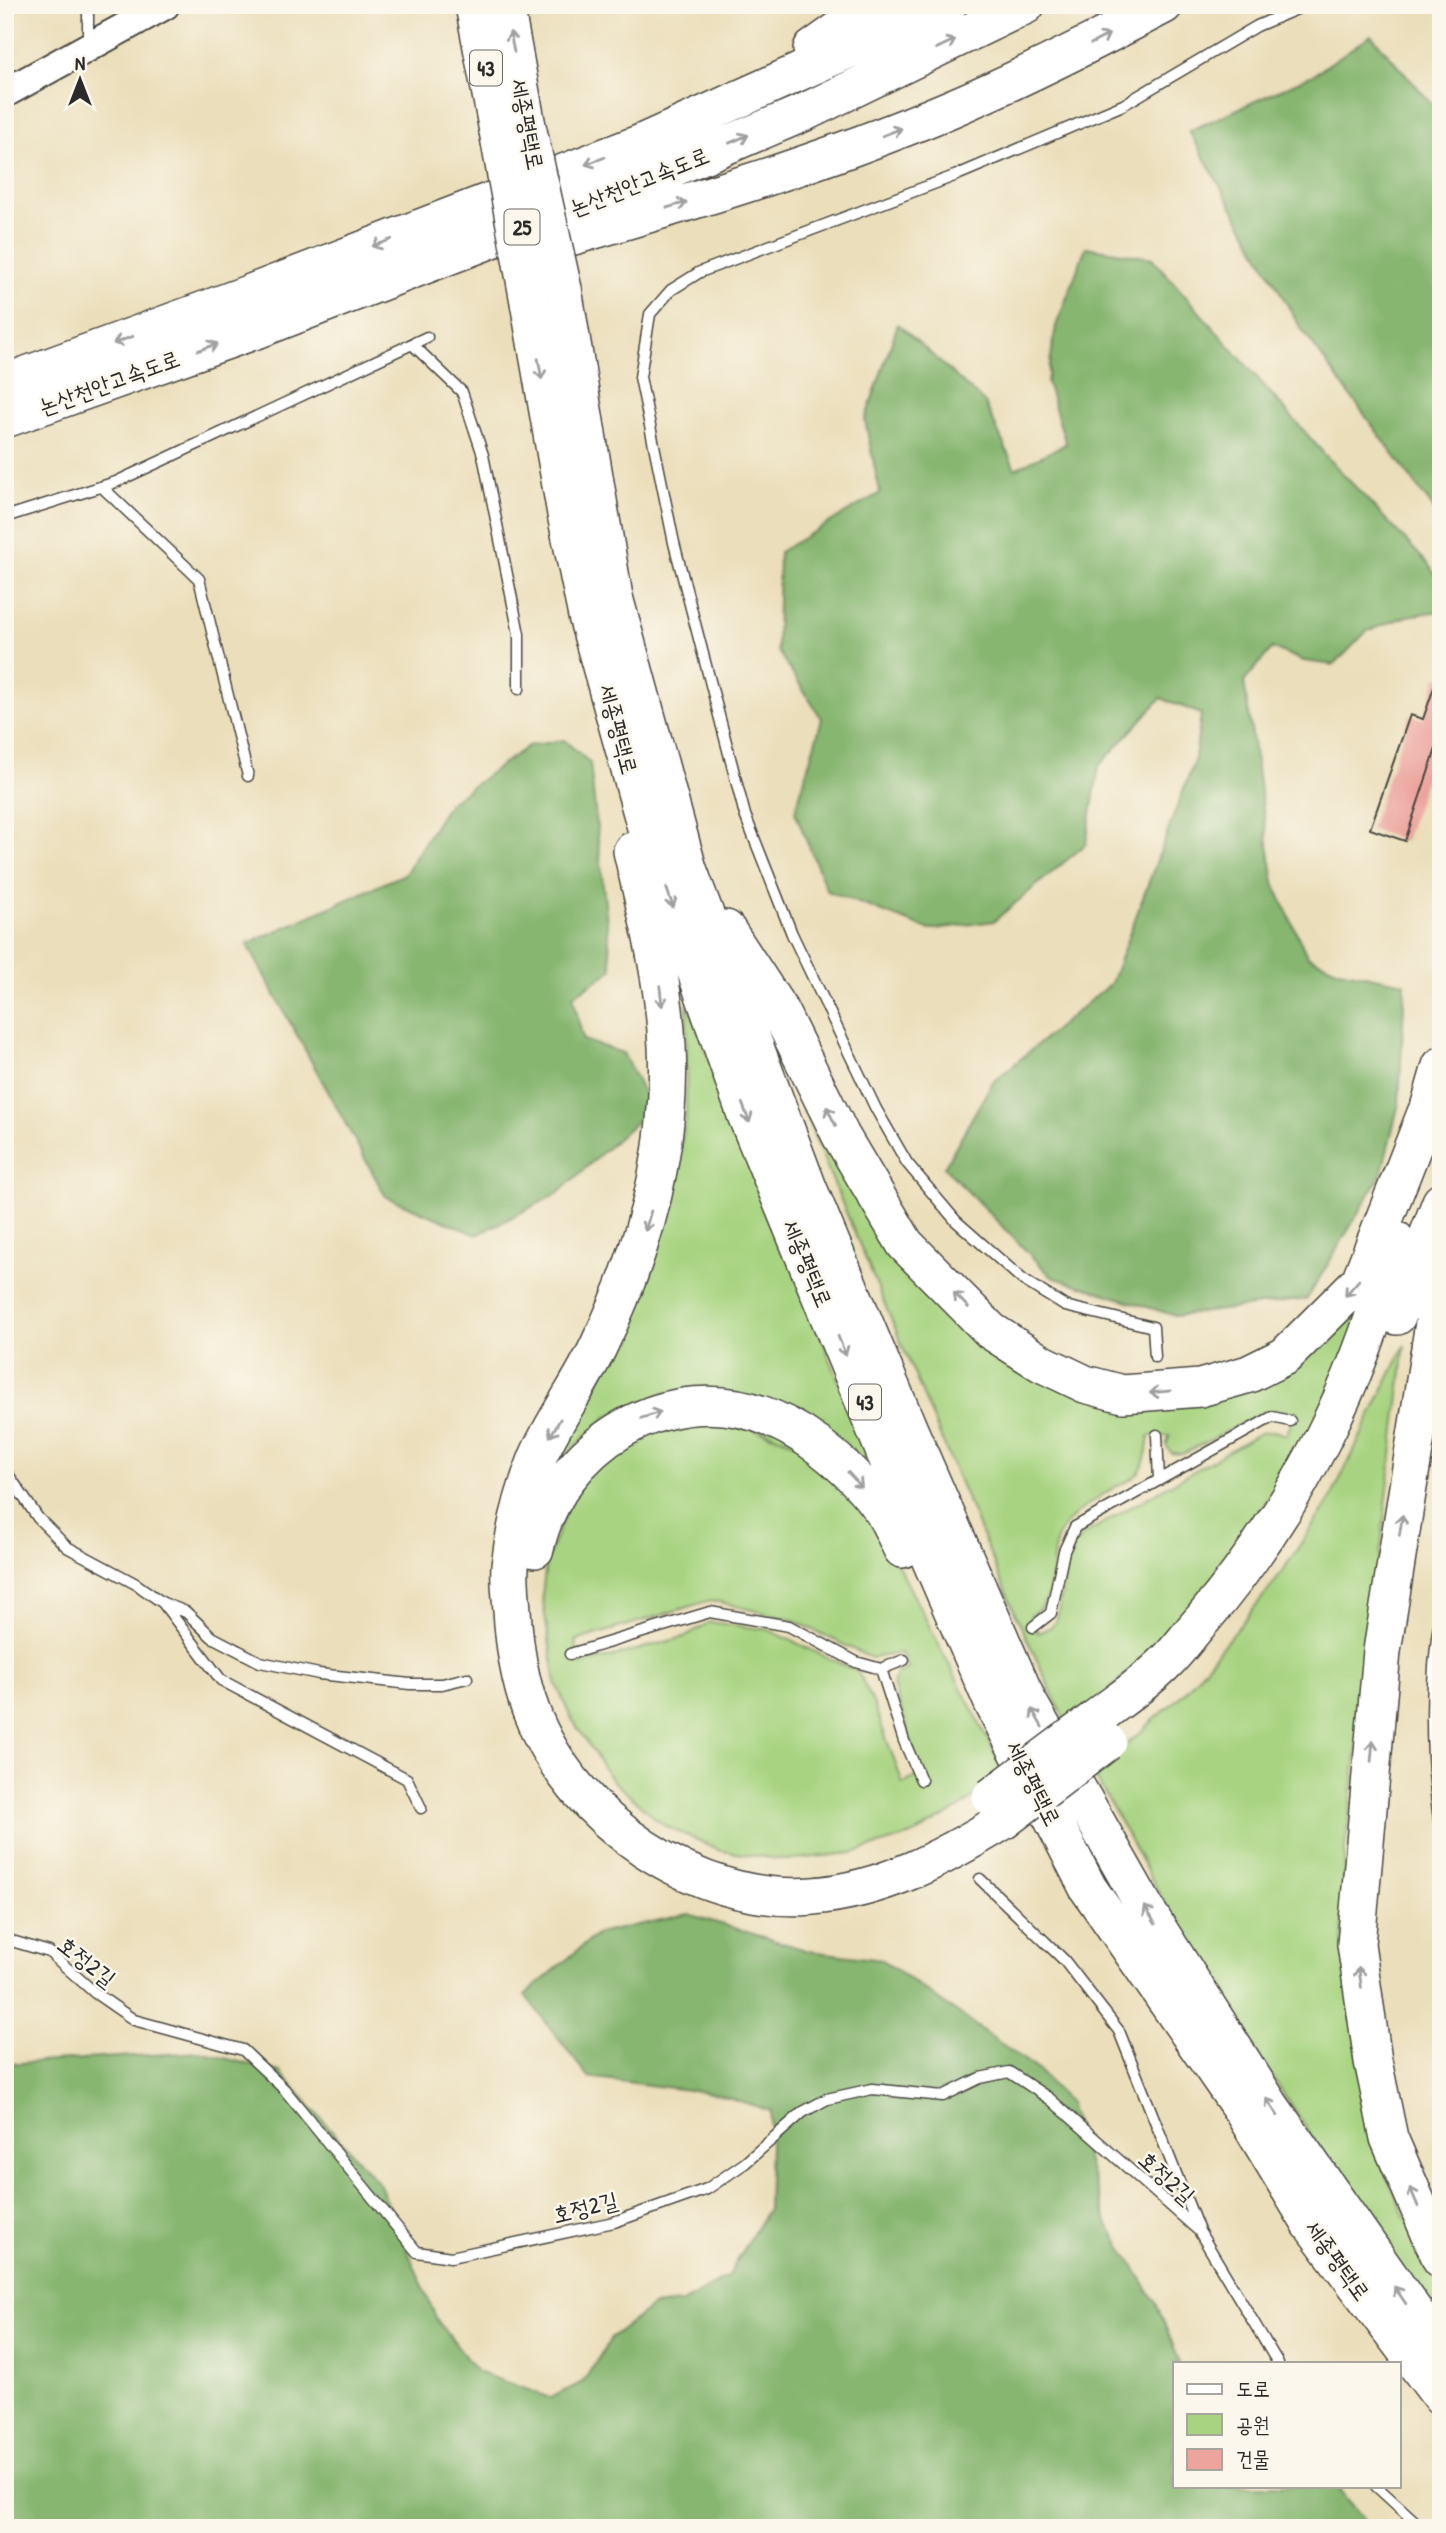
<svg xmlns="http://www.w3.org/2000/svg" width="1446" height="2533" viewBox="0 0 1446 2533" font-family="'Patrick Hand','Poor Story',sans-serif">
  <rect width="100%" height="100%" fill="#fbf7ec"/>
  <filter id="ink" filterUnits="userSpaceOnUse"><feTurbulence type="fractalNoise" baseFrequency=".0143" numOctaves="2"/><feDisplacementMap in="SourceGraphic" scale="14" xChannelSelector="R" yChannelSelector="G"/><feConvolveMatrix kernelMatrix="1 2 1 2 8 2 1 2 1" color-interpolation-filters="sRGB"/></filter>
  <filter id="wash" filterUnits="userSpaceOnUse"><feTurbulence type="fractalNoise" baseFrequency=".00686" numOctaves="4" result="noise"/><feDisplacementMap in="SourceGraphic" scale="28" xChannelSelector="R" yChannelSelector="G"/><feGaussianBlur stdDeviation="1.57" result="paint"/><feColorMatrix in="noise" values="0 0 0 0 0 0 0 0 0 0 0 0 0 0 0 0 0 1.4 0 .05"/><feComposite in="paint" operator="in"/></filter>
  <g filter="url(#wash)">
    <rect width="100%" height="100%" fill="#ebdeba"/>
    <path fill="#a8d481" stroke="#6a8056" stroke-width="2" fill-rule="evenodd" d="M687,1003l190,473 -209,-84 -60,24 -34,31 -18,21 95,-194 35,-153z
      M766,1022l110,194 212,181 218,-44 63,-47 -45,104 -118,187 -101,97 -40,27 -54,-117zM1280,1410l15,5 -9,20 -12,-4 -14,2 -179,103 -12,18 -12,65 -6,8 -13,6 -8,-18c34,-16 13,-57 32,-85 12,-17 32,-30 50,-41 7,-5 17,-7 23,-13 11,-9 12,-27 14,-40h21l-4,9 5,8 12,1 82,-42z
      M1405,1345l-60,503 -3,92 28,201 71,150v33l-62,-84 -186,-285 -99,-181 90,-81 92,-112 54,-81z
      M718,1417l82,28 72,70 133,258 -45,35 -48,27 -60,18 -66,7 -64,-9 -59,-26 -52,-46 -41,-63 -14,-33 -14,-87 4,-33 32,-83 54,-45zM711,1600l82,20 78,38 30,-5 8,15 -13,6 -3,10 28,90 -18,10 -31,-84 -14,-28 -89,-42 -59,-8 -26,15 -103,28 -6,-24z"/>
    <path fill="#86b66f" stroke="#58704d" stroke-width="2" d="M1371,35l70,79v405l-141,-192 -111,-196 124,-56z
      M1086,247l66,11 174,198 103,109 12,19v27l-34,5 -40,15 -33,34 -30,-4 -32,-13 -28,34 30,201 33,73 32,14 66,13 -6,120 -18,72 -74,124 -131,17 -124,-39 -108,-110 48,-84 119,-100 84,-224 6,-45 -40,-16 -62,68 -13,78 -92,77 -64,9 -103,-39 -32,-79 27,-93 -45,-69 2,-98 101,-59 -15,-73 33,-96 87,79 30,66 51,-25 -19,-62 9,-56z
      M564,740l26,23 22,207 -39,26 10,44 40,13 28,55 -94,86 -80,41 -91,-38 -139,-253 158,-70 44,-71 79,-57z
      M688,1914l121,37 73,9 155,109 32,34 39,122 48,78 24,60h-5v123h161l34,42h-1365v-464l195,-12 80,20 100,113 57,135 40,52 74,26 32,-16 29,-45 41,-31 29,-3 46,-27 40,-67 3,-98 -53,-17 -130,-17 -63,-82 72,-61z"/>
    <g id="blocks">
      <path fill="#eca49d" d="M1438,676h3v58l-36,107 -35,-12 40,-114 13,4z"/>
    </g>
  </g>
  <g filter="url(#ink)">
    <use href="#blocks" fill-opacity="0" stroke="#484640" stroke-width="2"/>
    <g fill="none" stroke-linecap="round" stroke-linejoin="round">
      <defs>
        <path id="lane" d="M88,5v38
          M412,344l50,48 21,63 36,179v55
          M102,487l97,92 49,197
          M5,517l111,-35 311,-145
          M1155,1357l-2,-30 -88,-21 -42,-26 -67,-59 -49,-58 -31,-54 -84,-175 -47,-119 -71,-272 -34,-166 10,-63 21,-24 29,-18 257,-97 166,-70 134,-79 49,-21
          M1157,1435l2,45
          M5,1470l33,48 29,29 69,37 27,19 23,9 26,25 48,25 59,12 91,10h32l25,-6
          M163,1603l58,77 186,99 14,29
          M1441,1611c-13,74 -11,150 0,224
          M1033,1627l18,-14 13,-62 11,-24 197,-110 18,4
          M570,1654l140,-42 79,14 67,36 25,7 23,-9
          M881,1669l23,72 17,39
          M980,1879l84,81 55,71 80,200 79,132
          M5,1939l44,13 46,41 39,27 109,30 41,39 133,163 34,5 163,-35 93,-33 38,-26 58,-51 24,-13 45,-10 71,7 37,-18 29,-6 41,27 149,132
          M1376,2486l46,42"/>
        <path id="secondary" d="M5,93l160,-88"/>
        <path id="highway" d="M474,5l24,126
          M505,5l22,121
          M812,49l62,-44
          M522,251c144,-42 289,-83 428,-142 73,-31 144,-67 214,-104
          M563,289l51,308 74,272 120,319 101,242 119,272 120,211 121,191 172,246
          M529,302l37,212 21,102 60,215 99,284 158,384 89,204 95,185 154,222 68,113 131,174
          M5,383l238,-87 396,-152 309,-139
          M5,419l254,-90 378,-146 168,-71 221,-107
          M632,851c15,64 32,129 35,195 5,105 -22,203 -67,297 -18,40 -46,76 -63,116 -13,33 -23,72 -27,107 -1,14 1,30 2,44 2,34 7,69 19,101 40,108 166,195 282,185 71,-6 130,-38 190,-75
          M726,929l53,81 62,126 64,108 86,87 50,32 44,21 38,10 77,-6 49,-14 36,-18 75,-75 66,-168
          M1421,1136l20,-70
          M1441,1279l-59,372 -26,293 17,117 16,77 52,121
          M1397,1316l44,-114
          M535,1549c22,-104 135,-175 238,-130 41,18 80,52 107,88 9,12 15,28 22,42
          M1095,1719c23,-18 49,-35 70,-56 14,-13 25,-30 38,-44 93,-109 159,-240 193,-379"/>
      </defs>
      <use href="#lane" stroke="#484640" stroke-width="13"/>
      <use href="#secondary" stroke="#484640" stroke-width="32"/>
      <use href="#highway" stroke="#484640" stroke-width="40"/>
      <use href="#lane" stroke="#fff" stroke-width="10"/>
      <use href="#secondary" stroke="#fff" stroke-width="28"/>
      <use href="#highway" stroke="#fff" stroke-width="37"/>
      <defs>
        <path id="highway-bridge" d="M527,126l36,163
          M498,131l31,171
          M991,1797l104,-78
          M1003,1821l104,-79"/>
      </defs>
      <use href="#highway-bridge" stroke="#484640" stroke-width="40" stroke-linecap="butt"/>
      <use href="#highway-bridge" stroke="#fff" stroke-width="37"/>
    </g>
    <defs><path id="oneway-shaft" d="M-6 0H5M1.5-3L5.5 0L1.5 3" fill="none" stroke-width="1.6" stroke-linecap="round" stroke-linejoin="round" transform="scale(1.75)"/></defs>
    <g stroke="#a0a0a0">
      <use href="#oneway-shaft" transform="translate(1100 39) rotate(-28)"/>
      <use href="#oneway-shaft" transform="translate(512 42) rotate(-101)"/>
      <use href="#oneway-shaft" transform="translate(946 44) rotate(-26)"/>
      <use href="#oneway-shaft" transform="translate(892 132) rotate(-21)"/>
      <use href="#oneway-shaft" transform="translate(739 139) rotate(-23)"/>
      <use href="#oneway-shaft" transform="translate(595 161) rotate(159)"/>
      <use href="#oneway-shaft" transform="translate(677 205) rotate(-16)"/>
      <use href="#oneway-shaft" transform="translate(382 243) rotate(159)"/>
      <use href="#oneway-shaft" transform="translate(123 340) rotate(160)"/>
      <use href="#oneway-shaft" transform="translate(208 347) rotate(-20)"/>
      <use href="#oneway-shaft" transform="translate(540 369) rotate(80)"/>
      <use href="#oneway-shaft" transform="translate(670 898) rotate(71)"/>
      <use href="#oneway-shaft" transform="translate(661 996) rotate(83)"/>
      <use href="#oneway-shaft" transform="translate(746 1113) rotate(69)"/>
      <use href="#oneway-shaft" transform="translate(831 1116) rotate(-116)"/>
      <use href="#oneway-shaft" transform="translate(648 1221) rotate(106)"/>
      <use href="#oneway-shaft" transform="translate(1352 1288) rotate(131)"/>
      <use href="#oneway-shaft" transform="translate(961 1300) rotate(-134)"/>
      <use href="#oneway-shaft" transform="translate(842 1346) rotate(68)"/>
      <use href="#oneway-shaft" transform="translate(1160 1392) rotate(174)"/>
      <use href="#oneway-shaft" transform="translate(651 1415) rotate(-18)"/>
      <use href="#oneway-shaft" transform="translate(555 1428) rotate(120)"/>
      <use href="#oneway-shaft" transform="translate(855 1480) rotate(47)"/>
      <use href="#oneway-shaft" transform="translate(1401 1525) rotate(-81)"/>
      <use href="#oneway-shaft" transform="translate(1037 1718) rotate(-120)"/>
      <use href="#oneway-shaft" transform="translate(1372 1751) rotate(-85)"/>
      <use href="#oneway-shaft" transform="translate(1150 1915) rotate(-121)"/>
      <use href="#oneway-shaft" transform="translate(1360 1977) rotate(-98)"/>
      <use href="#oneway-shaft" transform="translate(1272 2107) rotate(-124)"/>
      <use href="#oneway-shaft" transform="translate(1414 2197) rotate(-113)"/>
      <use href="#oneway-shaft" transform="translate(1400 2295) rotate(-124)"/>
    </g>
  </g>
  <g text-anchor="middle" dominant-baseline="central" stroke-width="5" stroke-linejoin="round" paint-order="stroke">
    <g fill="#fbf7ec" stroke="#696865" stroke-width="2">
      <rect x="470" y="50.5" width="32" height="35" rx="5"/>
      <rect x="504.5" y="209.5" width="35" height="35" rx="5"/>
      <rect x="849" y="1384.5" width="32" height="35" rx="5"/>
    </g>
    <g font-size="21" font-weight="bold" fill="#2b2b2b">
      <text x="486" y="68">43</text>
      <text x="522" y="227">25</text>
      <text x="865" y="1402">43</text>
    </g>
    <g font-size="23" fill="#2b2b2b" stroke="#fbf7ec">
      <text transform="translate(528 124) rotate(79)">세종평택로</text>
      <text transform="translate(639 181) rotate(-22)">논산천안고속도로</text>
      <text transform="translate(109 382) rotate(-20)">논산천안고속도로</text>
      <text transform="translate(619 729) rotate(75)">세종평택로</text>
      <text transform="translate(808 1263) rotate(67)">세종평택로</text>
      <text transform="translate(1034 1783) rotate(63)">세종평택로</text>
      <text transform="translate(87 1961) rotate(38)">호정2길</text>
      <text transform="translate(1167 2177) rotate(42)">호정2길</text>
      <text transform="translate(585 2207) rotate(-14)">호정2길</text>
      <text transform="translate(1338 2260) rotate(54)">세종평택로</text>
    </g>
  </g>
  <rect width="1446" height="2533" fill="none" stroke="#fbf7ec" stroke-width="28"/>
  <rect x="1173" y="2362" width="228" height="126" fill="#fbf7ec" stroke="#a8a59f" stroke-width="2"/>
  <rect x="1187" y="2384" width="35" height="10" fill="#ffffff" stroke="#a8a59f" stroke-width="2"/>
  <text x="1236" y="2396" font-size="21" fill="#2b2b2b">도로</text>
  <rect x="1187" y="2414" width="35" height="21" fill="#a8d481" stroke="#a8a59f" stroke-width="2"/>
  <text x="1236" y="2432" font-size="21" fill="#2b2b2b">공원</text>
  <rect x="1187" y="2449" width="35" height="21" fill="#eca49d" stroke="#a8a59f" stroke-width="2"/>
  <text x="1236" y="2466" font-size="21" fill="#2b2b2b">건물</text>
  <g transform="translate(80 80)" stroke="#fbf7ec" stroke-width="5" paint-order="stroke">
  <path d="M0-5L12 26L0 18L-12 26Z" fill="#2b2b2b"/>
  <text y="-10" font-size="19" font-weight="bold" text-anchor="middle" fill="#2b2b2b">N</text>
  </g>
</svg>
